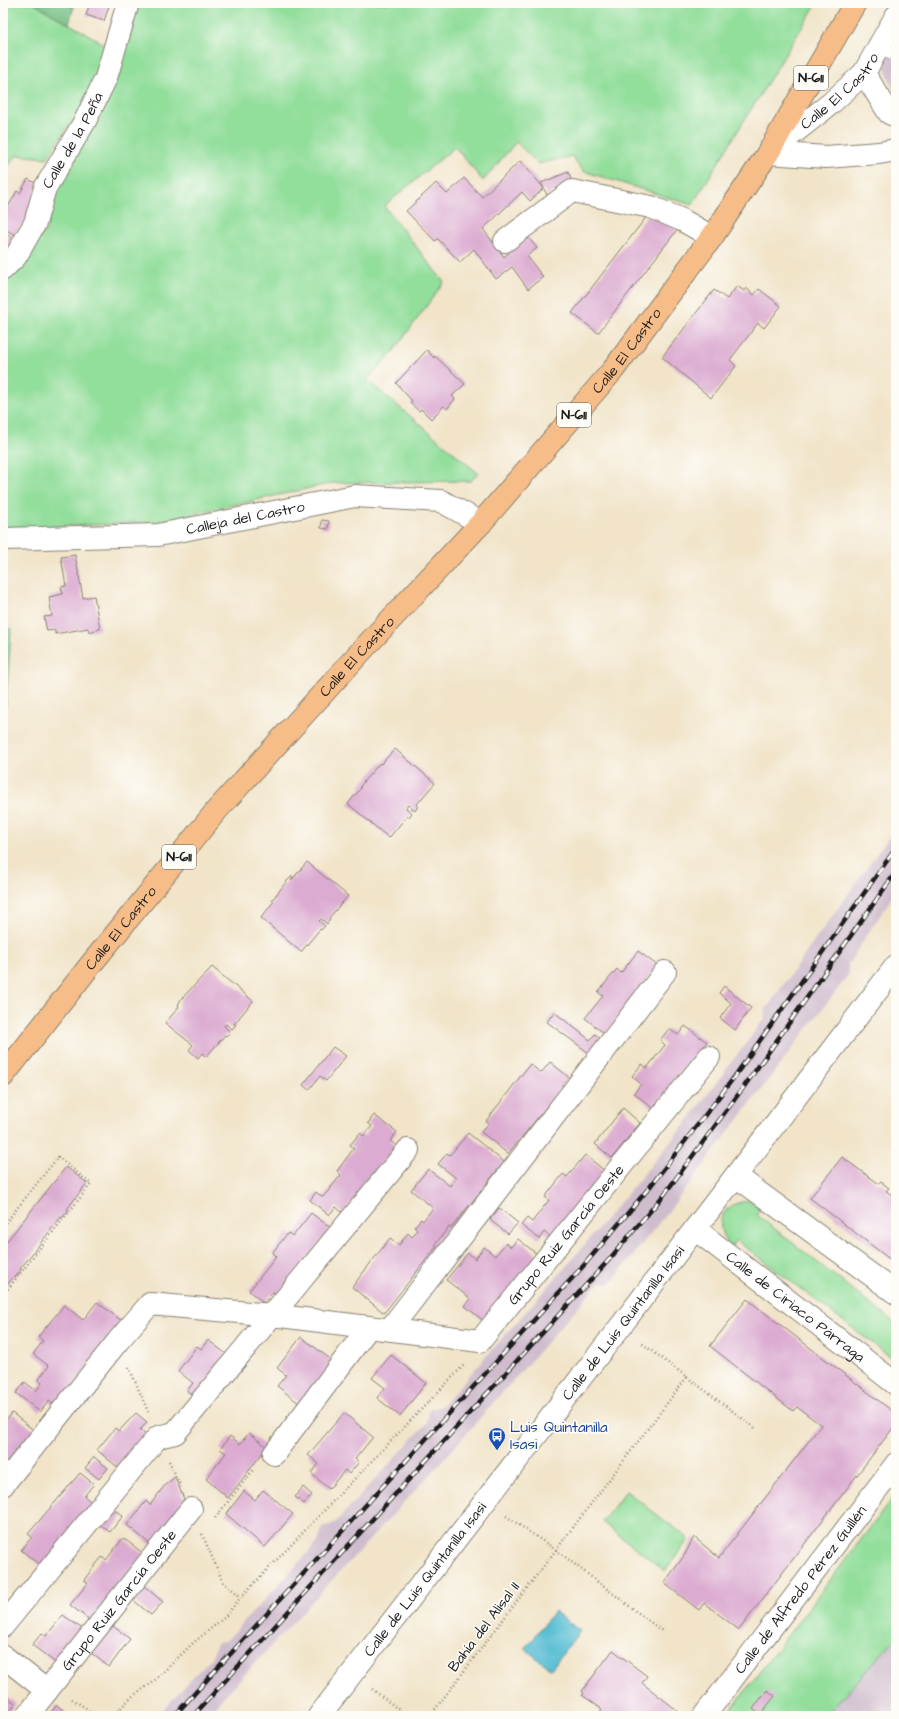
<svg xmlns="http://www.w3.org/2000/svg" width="899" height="1719" viewBox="0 0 899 1719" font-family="'Architects Daughter',sans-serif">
  <rect width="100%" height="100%" fill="#fdfcf7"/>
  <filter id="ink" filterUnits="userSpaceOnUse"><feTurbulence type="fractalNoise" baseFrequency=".025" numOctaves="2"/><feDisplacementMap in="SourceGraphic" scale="8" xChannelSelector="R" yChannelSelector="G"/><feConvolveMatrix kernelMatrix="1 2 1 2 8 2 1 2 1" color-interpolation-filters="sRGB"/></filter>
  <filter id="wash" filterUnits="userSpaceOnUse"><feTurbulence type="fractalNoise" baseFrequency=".012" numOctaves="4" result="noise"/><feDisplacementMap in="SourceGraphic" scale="16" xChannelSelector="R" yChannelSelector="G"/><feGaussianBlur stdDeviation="0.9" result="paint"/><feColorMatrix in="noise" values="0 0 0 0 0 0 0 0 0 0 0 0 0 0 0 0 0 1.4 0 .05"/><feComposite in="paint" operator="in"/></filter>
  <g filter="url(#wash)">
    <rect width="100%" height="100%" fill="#f1e4c9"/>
    <path fill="#cfbdce" d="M896,38v54l-3,-3 -10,-26z
      M896,827v64l-48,73 1,10 -178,234 -62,77 -9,-3 -164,186 -230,248h-49l54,-58 6,-15 10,-3 91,-98 5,-16 11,-2 93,-101 2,-13 13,-4 127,-143 64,-76 53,-64 78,-104 2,-10z
      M896,1638v78h-71l2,-4z"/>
    <path fill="#92de9b" stroke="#577d5c" d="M3,3h30l75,43 -19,56 -21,25 -21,31 -30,-3 -14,17z
      M133,3h684l-125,202 -109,-34 -11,-15 -34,8 -22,-22 -33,39 -28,-34 -71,59 60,76 -51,70 -26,28 111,93 -7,8 -138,2 -177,39 -153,7v-245l44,-56 8,-37z
      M3,628l8,1 -5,77 -3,-1z
      M748,1201l6,1 7,5 -4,8 139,109v37l-160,-121 -5,7c-19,-19 -11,-44 17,-46z
      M626,1491l63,48 -24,32 -63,-49z
      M896,1494v144l-71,78h-99z"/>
    <path fill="#75bd83" stroke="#486c50" d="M33,3h42l-6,21z"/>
    <path fill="#56bdd3" stroke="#396c78" d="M554,1611l26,20 -29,38 -26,-20z"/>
    <g id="blocks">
      <path fill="#dbabd1" d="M90,3h20l-6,18 -18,-6z
        M520,161l24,27 -14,13 -8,-9 -39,37 21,28 23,-21 10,12 -10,8 16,21 -15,12 -16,-22 -16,12 -22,-30 -14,13 -22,-23 -3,2 -29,-30 30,-28 11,11 17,-16 18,19z
        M568,172l4,9 -25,14 -6,-12z
        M28,179l9,5 -11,42 -4,-2 -7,11 -12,-7v-12l14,-25 3,2z
        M651,211l26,19 -79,103 -26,-20z
        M3,231l13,10 -9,12 -4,-3z
        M737,286l7,5 2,-3 8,7 5,-6 22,17 -17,22 -6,-5 -28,37 6,6 -25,32 -49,-41 52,-67 13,9z
        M427,350l7,8 1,-2 30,28 -13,12 3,3 -8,10 -3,-3 -13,13 -10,-10 -2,2 -9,-8 2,-2 -16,-18z
        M322,520l7,1 -1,8 -7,-1z
        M75,555l8,43 11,-2 6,33 -11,3 -1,-4 -33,6v-4l-8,1 -3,-14 8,-1 -3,-19 14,-3 -2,-7 5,-1 -5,-29z
        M395,749l40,34 -19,22 2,1 -3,5 -7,-6 -2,3 6,5 -3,4 -2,-1 -18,22 -41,-34 13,-16 -1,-1 4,-6 16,-18 1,1z
        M307,862l41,34 -19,22 1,1 -3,5 -6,-5 -2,2 6,5 -4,4 -1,-1 -19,23 -40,-34 13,-17 -2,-1 15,-19 5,-5 1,1 -2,4z
        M638,951l20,15 -53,68 -20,-16 18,-22 -5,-4 9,-11 10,-12 4,4z
        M212,967l41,34 -19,23 2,1 -4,4 -6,-5 -2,2 6,6 -3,4 -2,-1 -19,22 -4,-4 -4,5 -9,-8 4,-5 -28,-22 14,-16 -1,-2 3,-6z
        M724,986l27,22 -16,22 -15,-12 11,-15 -12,-10z
        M554,1012l36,28 5,-6 6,5 -12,14 -42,-31z
        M685,1026l22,16 -53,67 -20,-16 7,-9 -9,-8 10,-12 5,4 18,-23 -5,-5 9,-11 9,6z
        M333,1047l13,9 -20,25 -6,-5 -11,14 -6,-5z
        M550,1062l20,16 -62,76 -27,-22 8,-9 -3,-2 44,-57 11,9z
        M623,1108l17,15 -28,35 -17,-14z
        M374,1115l23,17 -7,9 7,5 -54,67 -7,-6 -7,8 -19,-15 6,-8 7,5 18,-22 -4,-4 17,-23 -4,-3 10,-12 4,3 8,-10 -4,-3z
        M468,1133l36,29 -53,66 -2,-1 -14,17 2,2 -53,67 -32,-26 38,-49 9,7 9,-12 4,4 5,-7 -3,-3 7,-8 2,2 10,-13 -22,-18 17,-21 22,17 6,-8 -18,-14 9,-11 3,2z
        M585,1155l20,16 -53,67 -8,-6 -5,7 -18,-14 6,-7 5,4 17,-22 -4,-3 18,-23 4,3z
        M842,1157l37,27 2,-2 8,6 -3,3 10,7v66l-86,-66z
        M66,1167l21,16 -20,26 1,2 -6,7 -1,-1 -41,52 1,1 -3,4 -3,3 -1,-1 -11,14v-44z
        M499,1208l19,15 -10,11 -18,-14z
        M311,1213l20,15 -53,67 -5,-3 -9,11 -15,-12 27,-34 -4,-4 16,-20 5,3z
        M518,1239l20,16 -53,67 -20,-16 6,-7 -25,-19 22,-27 7,6 9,-12 11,9 11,-13 5,4z
        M747,1299l149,115v10l-157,206 -35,-27 -5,7 -35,-27 20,-27 10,-19 25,21 102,-133 -24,-18 -4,4 -83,-65z
        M97,1302l26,20 -67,85 -7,-6 -9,11 -24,-19 9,-11 11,9 6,-8 -4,-3 11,-14 -16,-12 10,-13 -5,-4 26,-32 19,15z
        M301,1337l32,24 -33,43 -23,-18 9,-11 -9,-7z
        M208,1340l21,16 -33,42 -9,-7 6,-8 -15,-12 19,-25 4,3z
        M391,1355l35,28 -26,33 -23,-18 8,-10 -13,-10z
        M12,1413l24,19 -33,42v-50z
        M136,1413l11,9 -7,8 8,7 -27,33 -24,-20 18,-22 4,3z
        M344,1413l29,24 -18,22 4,3 -10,12 -4,-4 -16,19 -18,-16 8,-9 -11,-9z
        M249,1433l18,14 -39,51 -22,-19 20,-26 -6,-4 10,-13 10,8z
        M94,1457l14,11 -9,11 -14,-11z
        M80,1473l14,11 -10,12 10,8 -51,64 -22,-18 11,-13 -4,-3z
        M175,1477l9,22 -7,10 1,1 -27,35 -24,-20 19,-24 4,4 15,-20z
        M303,1487l9,8 -8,9 -9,-7z
        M263,1490l30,24 -28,33 -39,-33 18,-23 11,9z
        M111,1507l12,9 -13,16 -12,-9z
        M123,1538l21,16 -53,67 -21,-16 18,-22 -4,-3 9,-12 9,-11 4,3z
        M143,1585l20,17 -12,13 -19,-16z
        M63,1615l21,15 -27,34 -25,-19 10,-12 4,3z
        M109,1623l21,16 -21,28 -19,-15z
        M613,1650l34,26 -5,7 35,27 -5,6h-75l5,-7 -20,-14 2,-2 -2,-2z
        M767,1690l8,6 -15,19 -7,-6z
        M3,1694l13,10 -7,8 5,4h-11z
        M57,1705l13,11h-22z"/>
    </g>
  </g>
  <g filter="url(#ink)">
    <use href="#blocks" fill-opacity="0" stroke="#868072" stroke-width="1"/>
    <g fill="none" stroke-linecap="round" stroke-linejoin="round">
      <defs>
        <path id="lane" d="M878,48l18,7"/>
        <g id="street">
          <path d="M864,73l25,40 7,3"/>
          <path id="s1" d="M768,153l62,-49 34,-31 32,-57"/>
          <path d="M768,153l58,4 53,-4 17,-3"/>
          <path d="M505,241l67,-50 79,16 31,13 30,17"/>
          <path id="s2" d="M3,269l13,-13 19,-33 10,-35 40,-67 21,-43 22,-75"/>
          <path id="s3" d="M3,539l155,-4 197,-39 86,5 40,22"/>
          <path d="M736,1176l160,117"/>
          <path id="s4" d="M695,1229l201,155"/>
          <path d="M390,1329l275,-357"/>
          <path d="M274,1454l95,-127"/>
          <path id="s5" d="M3,1485l115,-144 32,-37 122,11 208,26 229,-284"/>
          <path d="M3,1626l155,-189 17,-4 233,-283"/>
          <path d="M3,1656l44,35"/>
          <path id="s6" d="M27,1716l164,-207"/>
          <path id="s7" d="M319,1716l301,-389 276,-361"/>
          <path id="s8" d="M704,1716l192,-252"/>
        </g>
        <g id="highway">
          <path id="s9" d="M3,1076l89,-113 125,-153 148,-163 116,-124 132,-153 99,-133 56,-84 87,-150"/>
        </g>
      </defs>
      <use href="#lane" stroke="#868072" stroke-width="14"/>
      <use href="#street" stroke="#868072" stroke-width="24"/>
      <use href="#highway" stroke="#868072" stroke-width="24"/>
      <path stroke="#868072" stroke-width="2.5" stroke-dasharray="1 3" stroke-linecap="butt" d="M3,1226l55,-69 33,27 -88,111
        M129,1367l20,47
        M687,1377l68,51
        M169,1461l12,26
        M506,1516l50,34 106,81
        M215,1518l39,-49
        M202,1534l21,48 18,15
        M372,1689l35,27
        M72,1699l26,17
        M112,1716l21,-20 19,-13 40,-39 33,-27 16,-20 224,-233
        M430,1716l257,-339 -47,-35"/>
      <use href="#lane" stroke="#fff" stroke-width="13"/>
      <use href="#street" stroke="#fff" stroke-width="22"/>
      <use href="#highway" stroke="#f7bd88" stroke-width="22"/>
      <defs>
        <path id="rail" d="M174,1716l411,-452 64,-76 83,-108 164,-232
          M193,1716l414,-454 56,-66 80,-108 153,-216"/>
      </defs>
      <use href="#rail" stroke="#1c1c1c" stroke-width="4.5"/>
      <use href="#rail" stroke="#fdfcf7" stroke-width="3" stroke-dasharray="9" stroke-linecap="butt"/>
    </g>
  </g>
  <defs>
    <symbol id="bus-pin" viewBox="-11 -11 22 30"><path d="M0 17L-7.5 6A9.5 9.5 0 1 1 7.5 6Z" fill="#1a4fb4" stroke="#fdfcf7"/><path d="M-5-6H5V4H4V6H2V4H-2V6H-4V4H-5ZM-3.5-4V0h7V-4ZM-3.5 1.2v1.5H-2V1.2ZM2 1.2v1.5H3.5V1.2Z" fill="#fff"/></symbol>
  </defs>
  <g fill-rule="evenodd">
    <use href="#bus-pin" x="487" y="1426" width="20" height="27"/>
  </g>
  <g text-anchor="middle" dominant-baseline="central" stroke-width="3.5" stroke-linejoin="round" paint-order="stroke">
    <g fill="#fdfcf7" stroke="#605f5e" stroke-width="1">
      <rect x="794" y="66" width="34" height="24" rx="3"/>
      <rect x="557" y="403" width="34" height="24" rx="3"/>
      <rect x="162" y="845" width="34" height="24" rx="3"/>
    </g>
    <g font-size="14" font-weight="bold" fill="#1c1c1c">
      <text x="811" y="78">N-611</text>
      <text x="574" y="415">N-611</text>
      <text x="179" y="857">N-611</text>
    </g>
    <g font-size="15" fill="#1c1c1c" stroke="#fdfcf7">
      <text stroke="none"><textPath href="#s1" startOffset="95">Calle El Castro</textPath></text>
      <text stroke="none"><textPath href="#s2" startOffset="148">Calle de la Peña</textPath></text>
      <text stroke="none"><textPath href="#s9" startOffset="957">Calle El Castro</textPath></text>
      <text stroke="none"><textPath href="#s3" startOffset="244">Calleja del Castro</textPath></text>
      <text stroke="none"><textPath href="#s9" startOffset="549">Calle El Castro</textPath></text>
      <text stroke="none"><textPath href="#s9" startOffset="189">Calle El Castro</textPath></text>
      <text stroke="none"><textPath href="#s5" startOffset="702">Grupo Ruiz García Oeste</textPath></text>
      <text stroke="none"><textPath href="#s4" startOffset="127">Calle de Ciriaco Párraga</textPath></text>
      <text stroke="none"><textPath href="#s7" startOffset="497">Calle de Luis Quintanilla Isasi</textPath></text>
      <text stroke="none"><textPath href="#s7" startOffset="173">Calle de Luis Quintanilla Isasi</textPath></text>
      <text stroke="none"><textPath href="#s8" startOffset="159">Calle de Alfredo Pérez Guillén</textPath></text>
      <text stroke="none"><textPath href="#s6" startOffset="148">Grupo Ruiz García Oeste</textPath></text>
      <text transform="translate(484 1627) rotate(-53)">Bahía del Alisal II</text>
    </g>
    <g font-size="15" fill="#164399" stroke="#fdfcf7" text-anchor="start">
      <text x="510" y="1427">Luis Quintanilla<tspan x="510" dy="17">Isasi</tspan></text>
    </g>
  </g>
  <rect width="899" height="1719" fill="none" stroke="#fdfcf7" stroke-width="16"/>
</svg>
